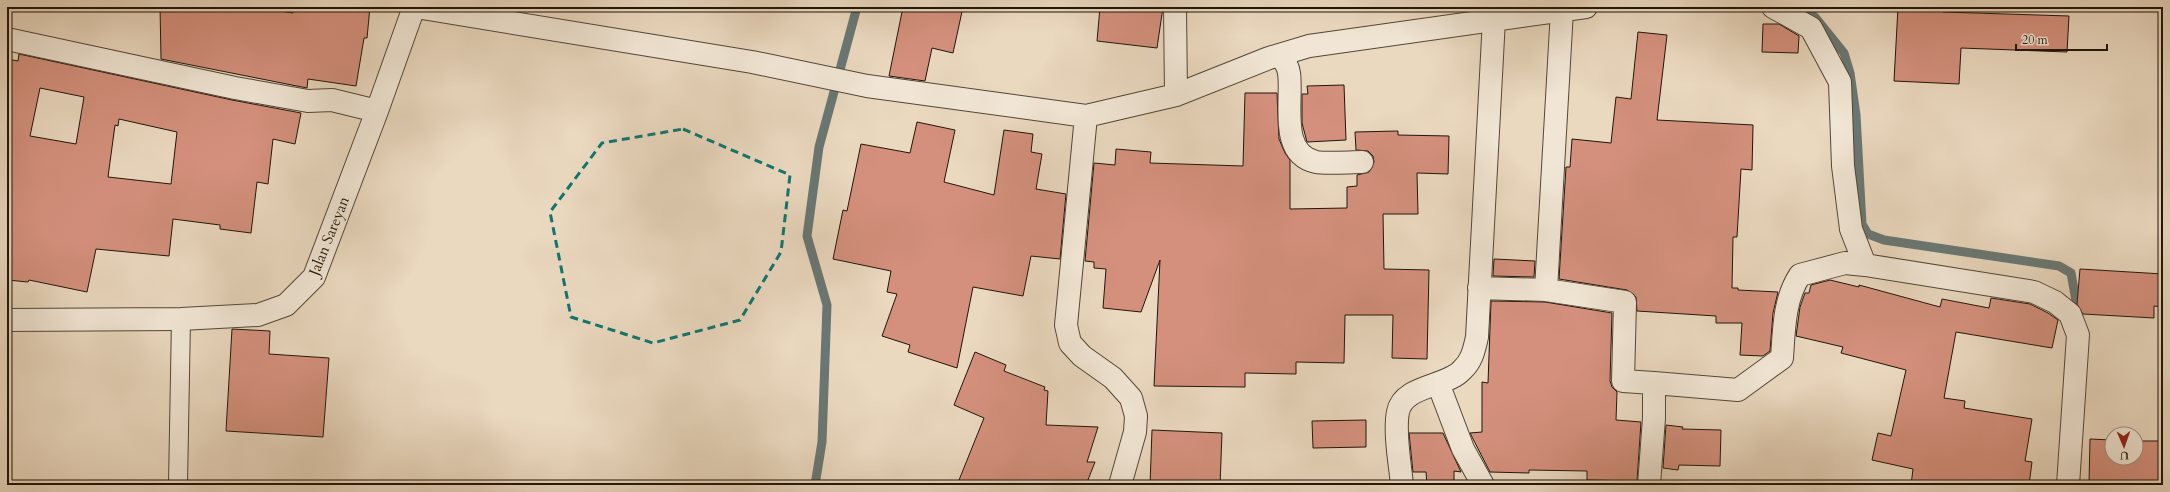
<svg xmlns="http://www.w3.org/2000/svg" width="2170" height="492" viewBox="0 0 2170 492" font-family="Cardo,serif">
  <rect width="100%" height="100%" fill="#ead8bf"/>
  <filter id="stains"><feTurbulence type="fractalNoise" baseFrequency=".005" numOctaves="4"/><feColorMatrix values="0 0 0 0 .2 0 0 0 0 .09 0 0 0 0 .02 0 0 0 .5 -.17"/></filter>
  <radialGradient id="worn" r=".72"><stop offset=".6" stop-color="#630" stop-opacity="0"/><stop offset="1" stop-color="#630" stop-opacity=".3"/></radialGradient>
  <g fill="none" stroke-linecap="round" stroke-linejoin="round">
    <path stroke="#697774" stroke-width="9" d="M1800,7l15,10 29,36 6,20 6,42 6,109 6,10 16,6 175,26 12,7 8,45
      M815,485l7,-43 5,-137 -20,-69 12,-89 38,-140"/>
  </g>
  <path fill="#d4907d" stroke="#1f150a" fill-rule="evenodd" d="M160,7h94l39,6 1,-6h76l-3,31h-3l-8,48 -48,-7 -1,9 -146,-29z
    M903,7h60l-10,46 -21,-5 -7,33 -36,-5z
    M1100,7h63l-6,41 -60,-7z
    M1898,7h45v5l126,4 -2,36 -106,-4 -2,36 -65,-3z
    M1763,24h16l20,12 -1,17 -36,-1z
    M1638,32l29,3 -10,85 96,5 -1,45 -11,-1 -4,68h-4l-1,51h6v2l40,2 -5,21 -3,38 -7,5 -23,-1 2,-32h-26v-7l-79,-5 -1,-14 -9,-7 -68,-11 7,-112h4l2,-28 39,4 5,-46 15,2z
    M19,54l213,46 69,13 -6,31 -22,-5 -5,45 -11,-2 -6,51 -31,-4v-4l-47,-6 -4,37 -73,-7 -9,43 -58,-12 -1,2 -21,-2v-221l11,2zM40,88l44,9 -8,47 -46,-8zM119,119l58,13 -6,52 -63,-7 7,-52 3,1z
    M1344,85l2,55 -39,2 -5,-19v-29h6l-1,-8z
    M1245,93h32l2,46 6,14 5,7v49l57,-1v-21l10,-1v-11l12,-3 5,-10 -1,-6 -5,-5 -12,-1 -1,-18 43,-1v4l51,1 -1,38 -31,-1 1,41h-35l1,55 45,1 -2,89 -35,-1 1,-43h-48l-1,48 -48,-1v12l-51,-1v14l-91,-1 6,-126 -19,52 -38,-4 3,-39 -12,-1v-6l-9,-1 9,-98 21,2 1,-16 35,3 -1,11 93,3z
    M917,122l38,8 -11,52 50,13 10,-65 29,4 -2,18 11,2 -6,35 30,5 -6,65 -29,-3 -8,40 -50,-9 -16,81 -49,-16 2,-7 -28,-9 15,-42 -10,-2 4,-21 -58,-12 10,-49 4,1 14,-67 49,9z
    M1494,259l41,2 -1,16 -41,-1z
    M2080,269l83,5v33l-9,-1v12l-71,-4 -6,-10z
    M1830,280l29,7v-2l81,22 2,-8 47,9 2,-10 39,6 18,9 10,7 -6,28 -96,-16 -12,66 21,3 -1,7 68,11 -7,42 7,1 -3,23h-118l2,-16 -41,-9 6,-27 13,3 15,-66 -65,-17 2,-6 -47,-11 4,-29 5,-14h4l2,-8z
    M1491,301l54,1 67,11 -2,68 2,6 5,5 -1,28 25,2 -4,59 -50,-1v-9l-58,-1v3l-39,-1 -20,-39 12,-1v-50l6,1z
    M232,329l38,2 -1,23 60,4 -6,79 -97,-6z
    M975,352l31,13 -2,6 41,16 -1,3 4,1 -2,34 52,2 -11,35h8l-9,23h-129l27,-67 -30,-13z
    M1366,420v27l-53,1 -1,-27z
    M1666,425l17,2 -1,2 39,1 -1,36 -41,-1 -1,5 -15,-2z
    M1152,430l70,3 -2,52h-70z
    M1409,433h34l18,39 -7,-1v14h-27l-1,-13h-13z
    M2090,439l22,1v18h24v-17h27v44l-74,-1z"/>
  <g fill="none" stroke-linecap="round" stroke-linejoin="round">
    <defs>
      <path id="lane" d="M178,485l3,-166"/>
      <path id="street" d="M416,7l336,55 115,24 219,30 90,-21 93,-37 40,-12 277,-39
        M1175,7l1,88
        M1773,7l38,21 29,54 3,84 8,63 14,36 169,27 21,10 15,12 8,21 -10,150
        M1562,10l-16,280 79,12 -2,79 31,2
        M7,39l228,49 73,13 24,-1 45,11
        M1279,55c5,5 9,11 10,18 4,27 -11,81 27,89 11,2 34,0 46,0
        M1086,116l-20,209 4,18 12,13 31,22 18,20 5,18 -1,16 -15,53
        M1479,288l67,2
        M7,320l174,-1 77,-4 28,-10 28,-28 63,-166 37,-104
        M1438,383l25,66 20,36
        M1402,485c-2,-21 -8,-53 -4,-73 5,-27 49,-25 64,-42 10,-9 12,-20 15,-33l17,-318
        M1649,485l5,-67v-35l84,7 44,-32c2,-29 2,-59 18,-83l45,-12 20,2"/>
    </defs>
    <use href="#lane" stroke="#524637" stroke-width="20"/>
    <use href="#street" stroke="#524637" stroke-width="24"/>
    <use href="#lane" stroke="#f1e6d5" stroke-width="18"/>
    <use href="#street" stroke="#f1e6d5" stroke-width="22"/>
  </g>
  <path fill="none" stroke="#0f766e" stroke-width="3" stroke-dasharray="8 5" stroke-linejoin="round" d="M683,129l107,46 -9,77 -41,68 -87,23 -82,-26 -21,-105 52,-69z"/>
  <g text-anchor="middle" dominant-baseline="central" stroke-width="3" stroke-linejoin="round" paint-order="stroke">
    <g font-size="15" fill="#1f150a" stroke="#f1e6d5">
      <text transform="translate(329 236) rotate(-68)">Jalan Sareyan</text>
    </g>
  </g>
  <rect width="2170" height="492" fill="none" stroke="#ead8bf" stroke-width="24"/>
  <rect x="8" y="8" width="2154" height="476" fill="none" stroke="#1f150a" stroke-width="2"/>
  <rect x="12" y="12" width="2146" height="468" fill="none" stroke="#1f150a"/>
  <g transform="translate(2124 446) rotate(178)"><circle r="19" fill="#f1e6d5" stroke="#9d9284"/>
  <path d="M0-3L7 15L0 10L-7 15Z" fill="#8f2418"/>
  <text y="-6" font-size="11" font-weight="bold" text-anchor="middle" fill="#1f150a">U</text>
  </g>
  <path d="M2016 44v6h91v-6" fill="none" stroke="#1f150a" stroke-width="2"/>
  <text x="2022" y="44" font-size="12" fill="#1f150a" stroke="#f1e6d5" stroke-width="3" paint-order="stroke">20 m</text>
  <rect width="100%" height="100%" filter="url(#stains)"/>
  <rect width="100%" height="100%" fill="url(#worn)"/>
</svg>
